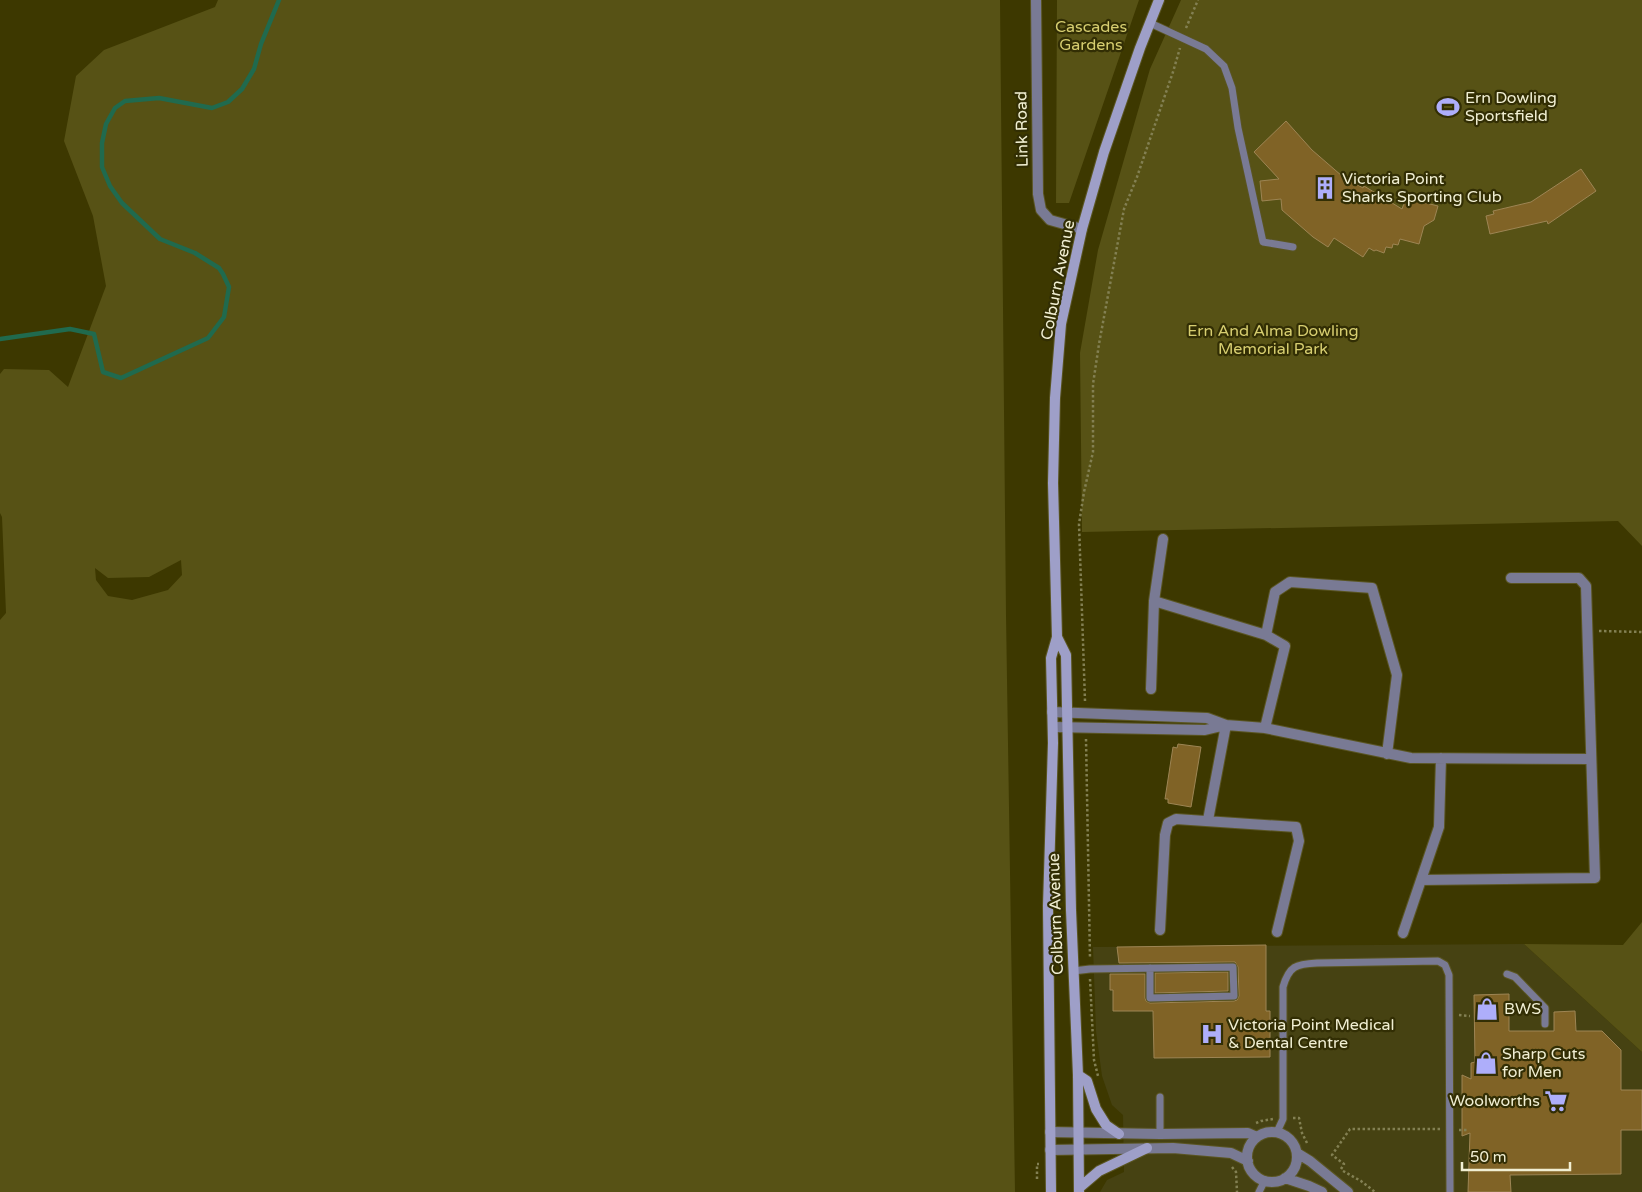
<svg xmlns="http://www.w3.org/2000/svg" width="1642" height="1192" viewBox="0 0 1642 1192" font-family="'Varela Round',sans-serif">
  <rect width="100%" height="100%" fill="#3d3800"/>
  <path fill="#464212" d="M1524,944l118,108v140h-542l7,-12 17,-8 -1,-57 -11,-10 -10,-29 -6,-45 -3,-84z"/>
  <path fill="#575215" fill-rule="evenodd" d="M218,0h782l6,615 9,577h-1015v-572l6,-7 -4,-96 -2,-4v-139l4,-5 45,1 19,17 38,-101 -13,-70 -29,-75 12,-65 28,-26 111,-43zM181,560l1,15 -14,15 -36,10 -24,-4 -12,-16 -1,-12 13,10 41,-1z
    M1057,0h82l-70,203h-13z
    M1181,0h461v546l-24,-25 -536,11 -2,-179 18,-103 52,-181z
    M1642,922v130l-118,-108 99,1z"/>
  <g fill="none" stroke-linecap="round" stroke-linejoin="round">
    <path stroke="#206a4e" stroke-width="4.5" d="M0,339l70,-10 24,5 9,38 18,6 87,-40 16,-21 5,-30 -6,-13 -4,-6 -24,-15 -35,-14 -38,-36 -12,-17 -8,-19v-24l4,-19 9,-16 10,-7 34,-3 53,10 16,-6 14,-13 12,-20 7,-25 18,-44"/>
  </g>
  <path fill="#806326" stroke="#9d8554" d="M1286,121l26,29 30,26 21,12 1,-2 38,23 4,-11 32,8 -4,14 -10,6 -5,18 -19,-5 -2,6 -5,-1 -1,4 -6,-1 -2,6 -8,-3 -2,1 -5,-3 -6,9 -29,-19 -6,9 -15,-10 -31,-27 -1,-11 -19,2 -2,-20 19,-2 -25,-27z
    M1581,169l15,22 -48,33 -1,-3 -57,13 -4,-18 8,-2 -1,-3 38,-9z
    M1178,744l23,3 -10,60 -23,-4v-4h-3l8,-52 4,1z
    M1266,945v66h4v46l-116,1 -1,-47h-40v-21h-3v-16h35v24l1,3 4,2 84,-2 3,-1 2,-4 -1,-29 -3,-5 -116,1 -2,-16z
    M1228,972v19l-73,2v-20z
    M1509,994v37h45v-19l21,-1 1,20h26l19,19v40h21v40h-21v44l-111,1 1,17h-43l2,-59 -8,3v-61l9,4v-16l4,-1 -1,-67z"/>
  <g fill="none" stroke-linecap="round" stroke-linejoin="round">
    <defs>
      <path id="service" d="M1150,23l56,26 18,17 8,22 6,40 25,114 30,5
        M1073,971l17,-2 143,-2 1,29 -84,2v-30
        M1507,974l8,3 30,31v16
        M1277,1132l6,-13v-132c6,-21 13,-23 34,-24l121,-2 7,4 4,10 1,217
        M1160,1134v-37
        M1259,1192l6,-12"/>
      <path id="minor" d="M1036,0l2,194 3,16 9,10 32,9
        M1154,601l112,34 19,11 -20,82
        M1266,635l9,-43 15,-10 82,6 25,87 -10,79
        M1151,689l3,-88 9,-62
        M1052,712l155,6 19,7 39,3 146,30 180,1
        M1053,727l152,3 21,-5
        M1208,820l18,-95
        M1421,880l174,-2 -9,-292 -7,-8h-68
        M1160,930l5,-95 3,-12 8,-4 120,8 3,14 -22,91
        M1403,933l36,-106 2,-69
        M1050,1132l110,2 88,-1 9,4
        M1247 1157a25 25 0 1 1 50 0a25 25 0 1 1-50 0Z
        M1050,1150l123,-2 58,5 17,8
        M1297,1153l13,8 38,31
        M1285,1178l24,8 13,6"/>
      <path id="secondary" d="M1057,637l9,18 5,255 7,165 1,117
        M1078,1075l9,6 9,28 10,16 13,9
        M1079,1188l20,-17 48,-23
        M1051,1192l-3,-286 5,-163 -2,-85 6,-21 -4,-154 2,-85 6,-74 21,-95 22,-77 36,-104 19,-48"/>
    </defs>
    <use href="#service" stroke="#5a5522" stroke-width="9"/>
    <use href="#minor" stroke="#5a5522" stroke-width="12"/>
    <use href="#secondary" stroke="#5a5522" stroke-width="12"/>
    <path stroke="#838053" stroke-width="2.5" stroke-dasharray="2.5 2.5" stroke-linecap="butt" d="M1186,28l12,-28
      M1599,631l43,1
      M1085,701l-6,-177 5,-32 9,-40v-68l6,-40 25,-135 13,-32 36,-105 7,-24
      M1086,739l4,220
      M1090,979l4,81 4,16
      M1459,1015l11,1
      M1293,1118h6l3,15 5,10
      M1256,1123l5,-2 12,-2
      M1459,1130h8
      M1232,1167l4,5 1,20
      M1341,1169l3,-5 -12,-9 18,-26h91
      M1343,1171l18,10 14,11
      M1037,1179v-15h2"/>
    <use href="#service" stroke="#797a94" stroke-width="7"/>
    <use href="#minor" stroke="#797a94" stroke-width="10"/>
    <use href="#secondary" stroke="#9e9fc8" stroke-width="10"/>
  </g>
  <defs>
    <symbol id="stadium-bare" viewBox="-9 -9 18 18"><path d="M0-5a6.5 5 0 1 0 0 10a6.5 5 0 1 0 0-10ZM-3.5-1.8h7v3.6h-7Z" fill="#aeaefa" stroke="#322e04" stroke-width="2.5" paint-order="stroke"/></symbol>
    <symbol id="building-bare" viewBox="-9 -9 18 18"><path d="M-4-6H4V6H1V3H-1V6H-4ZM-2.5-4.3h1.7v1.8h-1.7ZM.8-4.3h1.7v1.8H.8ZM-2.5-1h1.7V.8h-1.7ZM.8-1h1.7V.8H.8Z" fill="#aeaefa" stroke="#322e04" stroke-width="2.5" paint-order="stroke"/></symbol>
    <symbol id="shop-bare" viewBox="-9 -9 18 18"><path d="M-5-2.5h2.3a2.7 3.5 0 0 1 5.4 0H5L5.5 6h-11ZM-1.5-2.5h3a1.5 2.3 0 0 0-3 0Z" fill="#aeaefa" stroke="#322e04" stroke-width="2.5" paint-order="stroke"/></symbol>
    <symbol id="hospital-bare" viewBox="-9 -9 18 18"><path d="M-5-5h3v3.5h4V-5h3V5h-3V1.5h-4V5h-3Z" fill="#aeaefa" stroke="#322e04" stroke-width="2.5" paint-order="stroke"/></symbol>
    <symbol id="supermarket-bare" viewBox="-9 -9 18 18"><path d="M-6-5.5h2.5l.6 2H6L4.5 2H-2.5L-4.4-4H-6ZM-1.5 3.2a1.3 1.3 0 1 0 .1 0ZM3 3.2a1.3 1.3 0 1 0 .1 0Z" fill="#aeaefa" stroke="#322e04" stroke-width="2.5" paint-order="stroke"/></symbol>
  </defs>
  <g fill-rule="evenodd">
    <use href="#stadium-bare" x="1432" y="91" width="32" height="32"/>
    <use href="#building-bare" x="1309" y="172" width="32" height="32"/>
    <use href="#shop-bare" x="1471" y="993" width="32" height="32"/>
    <use href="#hospital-bare" x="1196" y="1018" width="32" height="32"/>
    <use href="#shop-bare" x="1470" y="1047" width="32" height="32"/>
    <use href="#supermarket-bare" x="1540" y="1085" width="32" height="32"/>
  </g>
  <g text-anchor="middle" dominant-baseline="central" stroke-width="4.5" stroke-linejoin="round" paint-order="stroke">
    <g font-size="16" fill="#d7ce70" stroke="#322e04">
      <text x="1091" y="27">Cascades<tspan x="1091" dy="18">Gardens</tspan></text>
      <text x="1273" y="331">Ern And Alma Dowling<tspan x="1273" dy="18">Memorial Park</tspan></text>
    </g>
    <g font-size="16" fill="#f1efd3" stroke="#322e04" text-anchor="start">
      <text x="1465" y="98">Ern Dowling<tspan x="1465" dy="18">Sportsfield</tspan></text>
      <text x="1342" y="179">Victoria Point<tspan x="1342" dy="18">Sharks Sporting Club</tspan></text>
      <text x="1504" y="1009">BWS</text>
      <text x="1228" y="1025">Victoria Point Medical<tspan x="1228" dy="18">&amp; Dental Centre</tspan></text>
      <text x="1502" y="1054">Sharp Cuts<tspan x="1502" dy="18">for Men</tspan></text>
      <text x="1540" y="1101" text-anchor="end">Woolworths</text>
    </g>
    <g font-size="16" fill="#f1efd3" stroke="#322e04">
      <text transform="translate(1022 129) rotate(-91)">Link Road</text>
      <text transform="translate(1058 280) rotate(-79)">Colburn Avenue</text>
      <text transform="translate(1056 914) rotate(-92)">Colburn Avenue</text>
    </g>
  </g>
  <path d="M1462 1162v8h108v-8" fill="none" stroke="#f1efd3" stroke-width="2.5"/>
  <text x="1470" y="1162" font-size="15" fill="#f1efd3" stroke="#322e04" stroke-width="4" paint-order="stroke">50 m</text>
</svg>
